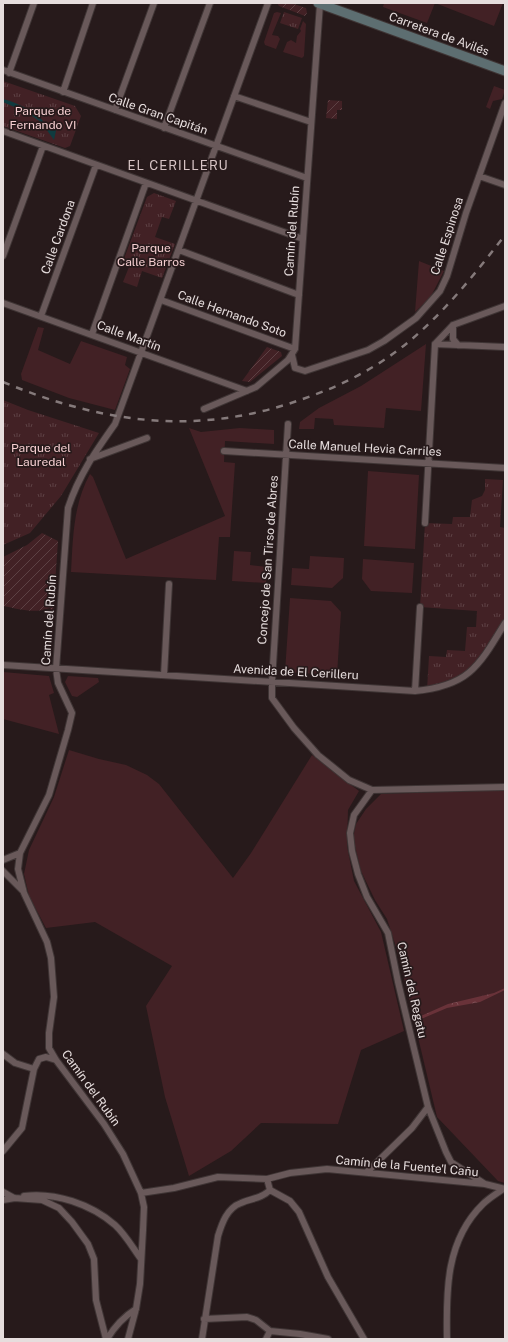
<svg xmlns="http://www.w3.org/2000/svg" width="508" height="1342" viewBox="0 0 508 1342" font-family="'Public Sans',sans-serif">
  <defs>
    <pattern id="forest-crowns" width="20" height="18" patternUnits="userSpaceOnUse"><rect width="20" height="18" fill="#693239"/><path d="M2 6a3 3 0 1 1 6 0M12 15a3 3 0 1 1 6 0" fill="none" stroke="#7e4f55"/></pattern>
    <pattern id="park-tufts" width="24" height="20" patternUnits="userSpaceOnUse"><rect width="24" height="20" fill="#422125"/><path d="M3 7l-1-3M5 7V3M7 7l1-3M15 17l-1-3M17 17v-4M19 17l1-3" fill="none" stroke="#5d4144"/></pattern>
    <pattern id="garden-furrows" width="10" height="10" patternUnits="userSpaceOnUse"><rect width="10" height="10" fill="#422125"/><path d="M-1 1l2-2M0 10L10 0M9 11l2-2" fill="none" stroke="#5d4144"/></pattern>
  </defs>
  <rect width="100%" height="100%" fill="#271a1b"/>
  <path fill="#422125" d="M384,3h119l-9,23 -59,-23 -8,20 -44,-16z
    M277,12l4,1 -9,22 6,1 2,3 -4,10 -11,-4 -1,-3 10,-29z
    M303,21l3,3 -2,32 -2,2 -19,-6 4,-10 4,-2 5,3 1,-7 4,-5 -1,-2z
    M494,86l11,4 -3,9 -9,2 -3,8 -4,-2z
    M419,261l25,10 -14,27 -15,14z
    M38,327l6,1 -6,22 32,14 11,-23 46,16 -2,8 5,4 -15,41 -46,-12 -47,-18 -1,-6z
    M426,344l-5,67 -35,-3 -2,20 -50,-3 -1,-6 -18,-1 -1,11h-15l1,-7 19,-14 42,-22z
    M189,428l12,4 39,-4 34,2v14l-49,-3 -1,21 11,1 -5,74h-11l-3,43 -145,-8c2,-34 2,-67 19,-98l3,3 33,82 99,-43z
    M368,471l51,4 -4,74 -51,-3z
    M234,551l17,1 -1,13 17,2 -1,16 -34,-2z
    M310,556l34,2 -1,20 -11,10 -41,-3 1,-17 17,1z
    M363,559l51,4 -2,30 -41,-2 -9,-12z
    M290,598l41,3 10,11 -4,63 -52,-3z
    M3,672l46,4 5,17 -5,2 10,39 -56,-15z
    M68,676l30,2 1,4 -22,15 -5,-1 -7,-14z
    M69,750l30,9 27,6 21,10 12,9 74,94 18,-25 61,-98 47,36 -11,19 -1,36 7,35 27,51 23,99 -43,19 -23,74 -77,-1 -30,28 -42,25 -24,-79 -19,-91 26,-40 -77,-44 -49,6 -17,-32 -5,-22 5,-24 25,-53z
    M505,790v393l-7,-2 -61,-64 -39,-164 -11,-34 -12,-19 -14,-29 -8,-33 3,-14 10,-15 15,-15z"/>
  <path fill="url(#forest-crowns)" d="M505,988v2l-25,12 -33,6 -33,14v-3l34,-15 46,-11z"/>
  <path fill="url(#park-tufts)" d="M284,12l18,6 -4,11 -18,-6z
    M3,81l72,25 6,10 -11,30 -5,2 -62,-22z
    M154,193l22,8 -7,18 -7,-2 -7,20 20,7 -13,34 -20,-7 -5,16 -14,-5 6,-15 4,1 -11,-4 25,-67z
    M3,400l25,10 71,23 -38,63 -31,37 -27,12z
    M485,479l18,1 -3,47 5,1v95l-21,35 -29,25 -28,7 2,-34 17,1 1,-7 18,1 2,-24h9l1,-16 -57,-4 5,-84 27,1 1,-7h17l2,-17 10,-4 3,-6z"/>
  <path fill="url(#garden-furrows)" d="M277,3h14l15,5 1,5 -2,3 -26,-10z
    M328,100l14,1v9h-5v9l-11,-1z
    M267,347l14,5 1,4 -32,26 -8,-1z
    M42,533l16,8 -5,72 -3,-5c-17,6 -30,1 -47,-2v-49l24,-12z"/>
  <path fill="#0f3b3f" d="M3,99c19,5 36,15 48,31l6,-4 -3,14 -13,-18 -15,-10 -23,-10z"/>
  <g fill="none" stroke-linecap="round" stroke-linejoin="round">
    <defs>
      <path id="street" d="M3,70l304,108
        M9,73l25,-70
        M63,92l30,-89
        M234,96l77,26
        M115,110l39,-107
        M164,128l46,-125
        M3,131l300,108
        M479,176l26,9
        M179,250l120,45
        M3,256l40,-110
        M161,300l134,49
        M3,303l244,88
        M41,316l55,-151
        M453,325v14l5,6
        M92,334l54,-151
        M435,344l70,3
        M292,355l3,13 10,3 63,-21 16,-9 32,-23 24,-27 7,-15 19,-63 39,-110
        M204,409l52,-22 32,-27 7,-11 25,-345
        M288,424l-16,257v17l22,30 24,27 31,25 23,10 133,-3
        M224,451l281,17
        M90,459l57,-21
        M425,523l10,-179 18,-19 52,-19
        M3,665l412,26c54,-5 64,-25 90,-68
        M164,675l5,-91
        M415,691l5,-84
        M372,790l-18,25 -4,18 2,18 6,23 9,23 21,36 10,49 30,125 18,45 5,10 34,22
        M3,860l17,-7
        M3,871l20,20
        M3,1054l12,9 19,6
        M3,1151l19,-23 12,-59 5,-10 7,-2 10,3
        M367,1172l45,-44 16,-21
        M270,1190l20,11 9,11 29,65 36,62
        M3,1192l11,6 28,2 17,8 13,14 16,22 6,15 2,41 10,39
        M141,1193l33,-5 44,-11 49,2 23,-6 37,-4 158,15 20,5
        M24,1196c31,-4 67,8 91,29 10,9 18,23 26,34
        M3,1200l12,-2
        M204,1319l43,-2 9,3 14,11 30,3 28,5
        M107,1339c8,-13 16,-22 29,-30
        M128,1339l8,-30 4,-25 3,-54 1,-23 -3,-14 -18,-39 -19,-30 -48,-64 -7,-12v-15l5,-36 -3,-39 -4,-16 -23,-49 -6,-24 2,-16 29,-58 19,-65 4,-17 -14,-30 -2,-14 12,-161c11,-33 27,-56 47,-84l153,-421
        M202,1339l16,-103c4,-13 9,-28 23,-33 11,-5 20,-4 29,-13l-3,-11
        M266,1339l4,-8
        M447,1339c-1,-49 -1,-99 36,-135 6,-6 13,-10 20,-15"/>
      <path id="secondary" d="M318,3l187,68"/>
    </defs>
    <use href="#street" stroke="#3f3535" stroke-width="8"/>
    <use href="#secondary" stroke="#3f3535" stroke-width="11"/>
    <use href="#street" stroke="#69595a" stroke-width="6"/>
    <use href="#secondary" stroke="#5d6e71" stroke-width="9"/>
    <path stroke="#857a7b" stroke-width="2.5" stroke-dasharray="7 7" stroke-linecap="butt" d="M3,382c104,43 200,55 308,14 34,-12 66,-29 95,-52 38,-31 69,-70 99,-109"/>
  </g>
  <g text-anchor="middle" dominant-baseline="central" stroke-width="3.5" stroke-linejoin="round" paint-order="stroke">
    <g font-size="12" fill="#e6dddd" stroke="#271a1b">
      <text transform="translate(439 34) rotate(20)">Carretera de Avilés</text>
      <text transform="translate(158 114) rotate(19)">Calle Gran Capitán</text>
      <text transform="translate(292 231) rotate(-86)">Camín del Rubín</text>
      <text transform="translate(447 236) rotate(-72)">Calle Espinosa</text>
      <text transform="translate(58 237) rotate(-70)">Calle Cardona</text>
      <text transform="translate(232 314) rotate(20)">Calle Hernando Soto</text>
      <text transform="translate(129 336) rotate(20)">Calle Martín</text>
      <text transform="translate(365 448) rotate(3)">Calle Manuel Hevia Carriles</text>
      <text transform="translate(268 560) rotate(-86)">Concejo de San Tirso de Abres</text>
      <text transform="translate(49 620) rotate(-86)">Camín del Rubín</text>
      <text transform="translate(296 672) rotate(3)">Avenida de El Cerilleru</text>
      <text transform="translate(412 990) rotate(77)">Camín del Regatu</text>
      <text transform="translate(91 1088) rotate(54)">Camín del Rubín</text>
      <text transform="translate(407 1166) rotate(5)">Camín de la Fuente'l Cañu</text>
    </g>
    <g font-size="12" fill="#f5ced0" stroke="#271a1b">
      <text x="43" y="111">Parque de<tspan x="43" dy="14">Fernando VI</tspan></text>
      <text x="151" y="248">Parque<tspan x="151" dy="14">Calle Barros</tspan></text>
      <text x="41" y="448">Parque del<tspan x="41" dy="14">Lauredal</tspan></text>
    </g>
    <g font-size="13" letter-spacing="1" fill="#d6c3c4" stroke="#271a1b">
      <text x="178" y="165">EL CERILLERU</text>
    </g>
  </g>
  <rect width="508" height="1342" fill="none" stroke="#e6dddd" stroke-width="8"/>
</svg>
